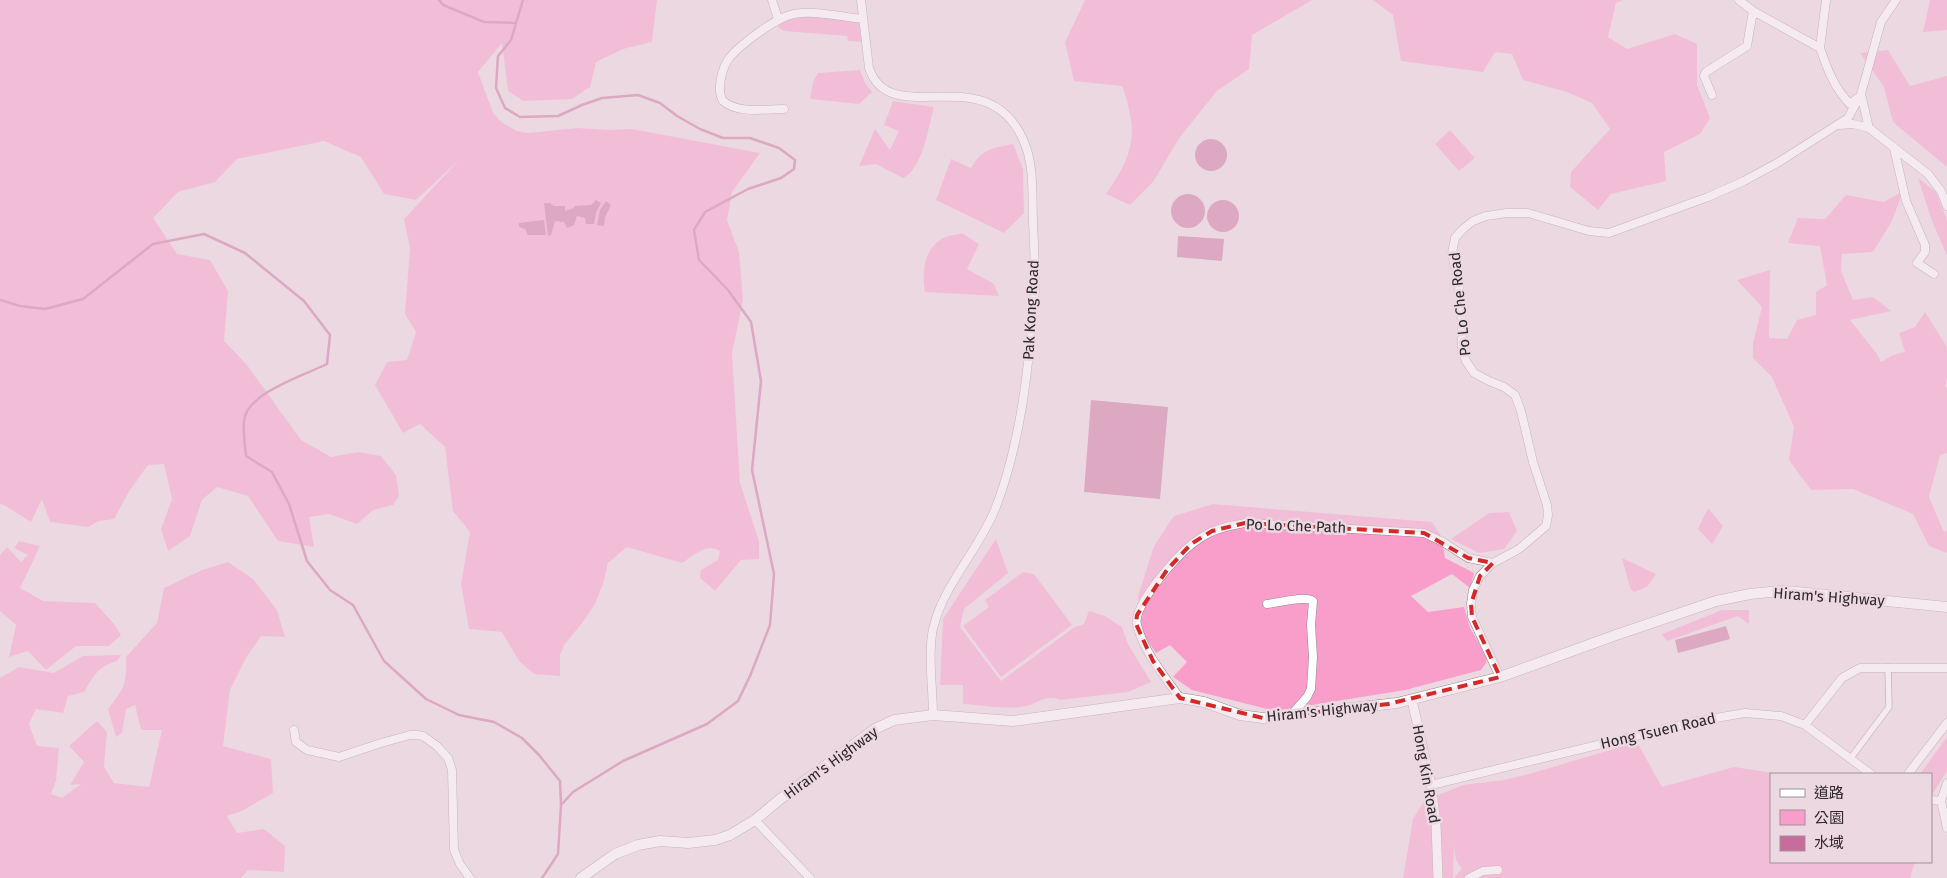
<svg xmlns="http://www.w3.org/2000/svg" width="1947" height="878" viewBox="0 0 1947 878" font-family="'Fira Sans','Noto Sans TC',sans-serif">
  <rect width="100%" height="100%" fill="#ecd8e1"/>
  <path fill="#f99dcb" d="M0,0h657l-5,42 -29,7 -27,13 -6,25 -18,12 -49,2 -15,-10 -6,-48 -24,29 15,41 8,9 16,9 11,2 49,-5 32,2 23,-1 128,24 -28,39 -5,28 12,32 4,48 -11,53 8,130 19,58v18l-18,1 -26,31 -15,-13 1,-8 17,-10 2,-9c-13,-9 -26,4 -38,12l-55,-16 -19,16 -5,21 -8,20 -12,18 -19,23 -4,10v21l-26,-2 -15,-13 -17,-29 -33,-3 -8,-45 9,-52 -17,-21 -8,-64 -25,-23 -17,9 -28,-48 12,-23 20,-2 9,-28 -11,-18 5,-66 -6,-29 54,-58 -42,39 -32,-6 -23,-37 -37,-16 -87,18 -22,23 -37,10 -25,26 24,36 33,6 18,31 -4,50 23,24 54,75 30,17 27,-5 23,4 15,19 3,21 -6,9 -20,5 -16,14 -28,-10 -20,3 5,30 -36,-6 -30,-45 -31,-9 -15,13 -12,36 -22,15 -7,-22 11,-30 -8,-35 -16,1 -18,25 -16,29 -15,2 -11,6 -38,-5 -8,-23 -11,23 -27,-17 -4,-1z
    M1085,0h227l-60,35 -3,34 -32,22 -37,46 -27,45 -23,23 -24,-11c28,-40 33,-61 16,-108l-48,-5 -9,-39z
    M1373,0h250l-7,3 -8,34 19,12 48,-15 22,10v41l13,33 -10,16 -36,18 2,29 -55,13 -13,16 -28,-23 1,-15 39,-43 -18,-26 -25,-11 -44,-12 -11,-26 -17,-2 -12,20 -82,-11 -8,-46z
    M1930,0h17v30l-24,2z
    M807,15l56,6 2,21 -17,-1 -1,-5 -63,-5 -6,-4 3,-7z
    M1888,50l22,36 37,-10v91l-54,-45 -9,-35 -24,-34z
    M860,70l5,13 7,9 -13,12 -49,-5 3,-17 5,-9z
    M893,101l41,6c-6,21 -11,61 -31,71l-27,-14 -17,2 16,-37 15,21 9,-19 -15,-6z
    M1450,130l25,28 -16,13 -24,-27z
    M1013,144l10,25 1,44 -20,20 -68,-33 15,-41 20,9c11,-19 21,-20 42,-24z
    M1918,178l18,14 11,28v36l-15,-35z
    M1903,191l-11,30 -19,31 -31,2 -1,17 12,29 20,-3 18,14 -41,9 27,34 4,8 12,-7 12,-3 -6,-19 16,-6 10,-15 22,35v33l-2,6 2,2v65l-7,2 -11,42 15,35 3,-2v23l-18,-7 -16,-32 -60,-25 -42,1 -22,-30 5,-33 -22,-50 -19,-19v-15l9,-36 -25,-27 33,-10 -1,68 18,1 10,-19 19,-5v-23l11,-7 -7,-39 -32,-3 10,-25 27,1 21,-24 38,7z
    M962,233l17,11 -12,25 27,15 5,12 -74,-4c-3,-17 -2,-40 14,-51 5,-5 16,-6 23,-8z
    M1213,504l219,18 9,14 4,22 29,15 -4,15 -18,-14 -41,22 17,16 36,-5 6,21 17,29 -1,6 -5,7 -76,20 -130,21 -83,-21 -19,-13 14,-15 -17,-17 -14,8 -14,-21 -4,-36 16,-50 20,-30z
    M1708,508l15,18 -11,18 -14,-15z
    M1509,512l8,19 -13,18 -25,4 -28,-14 38,-26z
    M996,539l12,34 -44,36 -4,18 41,54 72,-53 11,-4 5,-13 16,5 17,11 6,17 23,38 -23,10 -68,8c-10,-6 -20,1 -30,5 -20,6 -46,0 -67,-1v-19h-23l3,-66z
    M19,541l21,5 -20,42 23,13 52,2 19,21 7,11 -12,11h-33l-30,24 -18,-19 -19,6 7,-32 -16,-14v-56l7,-8 14,15 7,-7 -14,-7z
    M1622,558l34,16 -9,13 -13,5 -4,-4z
    M228,562l25,17 24,31 8,27 -24,-1 -15,22 -16,32 -7,56 48,13 2,34 -31,18 -15,5 10,17 27,-4 21,17 -1,26 -36,-2 -7,8h-241v-200l19,-11 35,6 29,-17 38,-1 -4,6c-21,7 -22,14 -33,31l-16,4 -5,17 -27,-4 -7,15 8,22 22,2 -3,33 -5,13 11,4 19,-14 -11,1 14,-23 -15,-16 28,-25 10,11 -3,35 10,16 35,4 13,-57h-21l-6,-25 -9,4 -4,24 -6,4 -8,-28c16,-21 19,-24 18,-52l31,-34 7,-35 38,-18z
    M1023,572l11,2 38,51 -71,52 -38,-51 26,-19 -4,-7z
    M1722,610h27v14l-11,-8 -71,25 -5,-7z
    M1947,737v34l-14,22 -2,-1v-18h-11z
    M1637,742l25,45 72,-20 46,7h-9v88h144l-5,16h-456l8,-10c-7,-5 -7,-14 -8,-22l-1,32h-50l10,-59 11,-18 39,-16 41,-5 25,-6z"/>
  <path fill="#c76d9c" d="M1195 155a16 16 0 1 1 32 0a16 16 0 1 1-32 0Z
    M1171 211a17 17 0 1 1 34 0a17 17 0 1 1-34 0Z
    M596,200l5,3 -5,10 -2,11h-8l-1,-6 -8,-2 -3,9 -7,3 -3,-6 -9,-1 -4,14 -3,1 -4,-33h6l4,3h11v5l9,-3v-2l17,-1z
    M1207 216a16 16 0 1 1 32 0a16 16 0 1 1-32 0Z
    M606,201l5,4 -6,12 -1,9 -7,-1 3,-15z
    M544,220l2,15h-18l-3,-6 -6,-2v-4z
    M1178,236l46,3 -2,22 -45,-4z
    M1091,400l77,7 -8,92 -76,-7z
    M1726,626l4,13 -52,14 -3,-13z"/>
  <g fill="none" stroke-linecap="round" stroke-linejoin="round">
    <path stroke="#c76d9c" stroke-width="2.5" d="M439,0l4,5 41,17 30,1
      M523,0l-12,40 -13,16 -2,32 9,20 15,9 38,-1 24,-11 20,-7 36,-3 22,8 17,13 23,13 23,9h27l29,10 16,12 -1,9 -13,9 -33,11 -43,23 -11,18 5,30 29,30 23,32 10,59 -9,89 22,104 -4,51 -20,51 -12,25 -31,23 -84,37 -50,31 -12,13
      M0,300l20,6 25,3 38,-10 70,-55 51,-10 41,19 59,48 26,34 -3,29c-22,11 -81,29 -83,57 -1,11 1,23 2,35l26,16 17,32 18,57 23,29 23,15 31,56 42,38 33,16 35,7 28,16 17,17 21,26 1,24 -3,49 -16,24"/>
    <defs>
      <path id="pedestrian" d="M1850,759l39,-52 -1,-40"/>
      <path id="minor" d="M772,0l6,19
        M861,0l8,68c22,66 123,-16 157,79 8,22 6,50 7,74 1,21 2,42 2,63 0,19 -3,39 -5,58 -5,57 -14,112 -34,165 -16,41 -51,76 -62,118 -7,24 -1,64 -1,90
        M1739,0l14,11 67,37c7,20 14,40 30,56l6,-5
        M1820,48l6,-48
        M1861,94l8,34
        M1712,95l-8,-19 2,-4 41,-26 6,-35
        M784,109c-19,0 -46,5 -61,-8 -7,-11 -1,-34 7,-44 11,-13 47,-40 64,-43 21,-4 48,3 69,5
        M1839,125l14,-1 16,4 59,46 13,17 6,15
        M1894,148l12,53 19,44v7l-8,11 17,11
        M1267,604c11,-1 38,-9 46,-3l-2,24 2,32 -2,32 -4,8 -16,18
        M1500,677l-28,-60 -1,-13 2,-14 7,-14 13,-13 26,-14 27,-23 2,-11 -1,-10 -14,-43 -12,-51 -6,-16 -11,-8 -15,-6 -15,-8 -8,-12 -4,-12 -1,-51 -9,-45 3,-15 8,-9 10,-8 13,-5 21,-3h21l61,18 20,2 99,-36 36,-16 35,-19 69,-44 13,-24 20,-72 15,-22
        M1180,698c-16,-22 -36,-46 -43,-73 -5,-19 40,-69 55,-81 5,-4 13,-9 19,-12 11,-5 23,-7 34,-9l179,10 19,9 25,16 25,5
        M1805,725l37,-47 18,-10h87
        M294,730l2,12 11,8 32,7 42,-14 29,-8h7l6,1 14,10 11,12 4,12 2,80 6,14 10,14
        M1908,774l39,-51
        M1947,783l-6,18 6,27
        M1431,785l267,-64 47,-8 36,3 24,9 66,49
        M1931,800l10,1
        M755,820l55,58
        M1469,878l14,-7 15,-1"/>
      <path id="tertiary" d="M1412,700l19,85 5,39 2,54"/>
      <path id="secondary" d="M581,878l34,-24 23,-9 22,-4 28,2 27,-3 15,-5 25,-15 24,-20 96,-71 19,-9 39,-5 80,6 167,-23 24,4 36,13 23,3 134,-15 103,-26 116,-42 100,-34 34,-7 31,-3 16,1 150,15"/>
    </defs>
    <use href="#pedestrian" stroke="#96858d" stroke-width="7"/>
    <use href="#minor" stroke="#96858d" stroke-width="9"/>
    <use href="#tertiary" stroke="#96858d" stroke-width="10"/>
    <use href="#secondary" stroke="#96858d" stroke-width="11"/>
    <use href="#pedestrian" stroke="#fff" stroke-width="5.5"/>
    <use href="#minor" stroke="#fff" stroke-width="8"/>
    <use href="#tertiary" stroke="#fff" stroke-width="9"/>
    <use href="#secondary" stroke="#fff" stroke-width="10"/>
  </g>
  <path d="M0 0H1947V878H0ZM1245,523l179,10 44,25 25,5 -13,13 -9,28 1,13 28,60 -112,27 -125,14 -83,-20 -27,-37 -17,-37 1,-9 30,-45 24,-26 21,-13z" fill="#ecd8e1" fill-opacity=".55" fill-rule="evenodd"/>
  <path fill="none" stroke="#d62828" stroke-width="4" stroke-dasharray="10 6" stroke-linejoin="round" d="M1245,523l179,10 44,25 25,5 -13,13 -9,28 1,13 28,60 -112,27 -125,14 -83,-20 -27,-37 -17,-37 1,-9 30,-45 24,-26 21,-13z"/>
  <g text-anchor="middle" dominant-baseline="central" stroke-width="5" stroke-linejoin="round" paint-order="stroke">
    <g font-size="15" fill="#2e272a" stroke="#ecd8e1">
      <text transform="translate(1460 304) rotate(-96)">Po Lo Che Road</text>
      <text transform="translate(1031 310) rotate(-87)">Pak Kong Road</text>
      <text transform="translate(1296 526) rotate(2)">Po Lo Che Path</text>
      <text transform="translate(1829 597) rotate(4)">Hiram's Highway</text>
      <text transform="translate(1322 711) rotate(-6)">Hiram's Highway</text>
      <text transform="translate(1658 731) rotate(-13)">Hong Tsuen Road</text>
      <text transform="translate(831 763) rotate(-36)">Hiram's Highway</text>
      <text transform="translate(1426 774) rotate(80)">Hong Kin Road</text>
    </g>
  </g>
  <rect x="1770" y="773" width="162" height="90" fill="#ecd8e1" stroke="#a09198"/>
  <rect x="1780" y="789" width="25" height="8" fill="#ffffff" stroke="#a09198"/>
  <text x="1814" y="798" font-size="15" fill="#2e272a">道路</text>
  <rect x="1780" y="810" width="25" height="15" fill="#f99dcb" stroke="#a09198"/>
  <text x="1814" y="823" font-size="15" fill="#2e272a">公園</text>
  <rect x="1780" y="836" width="25" height="15" fill="#c76d9c" stroke="#a09198"/>
  <text x="1814" y="848" font-size="15" fill="#2e272a">水域</text>
</svg>
